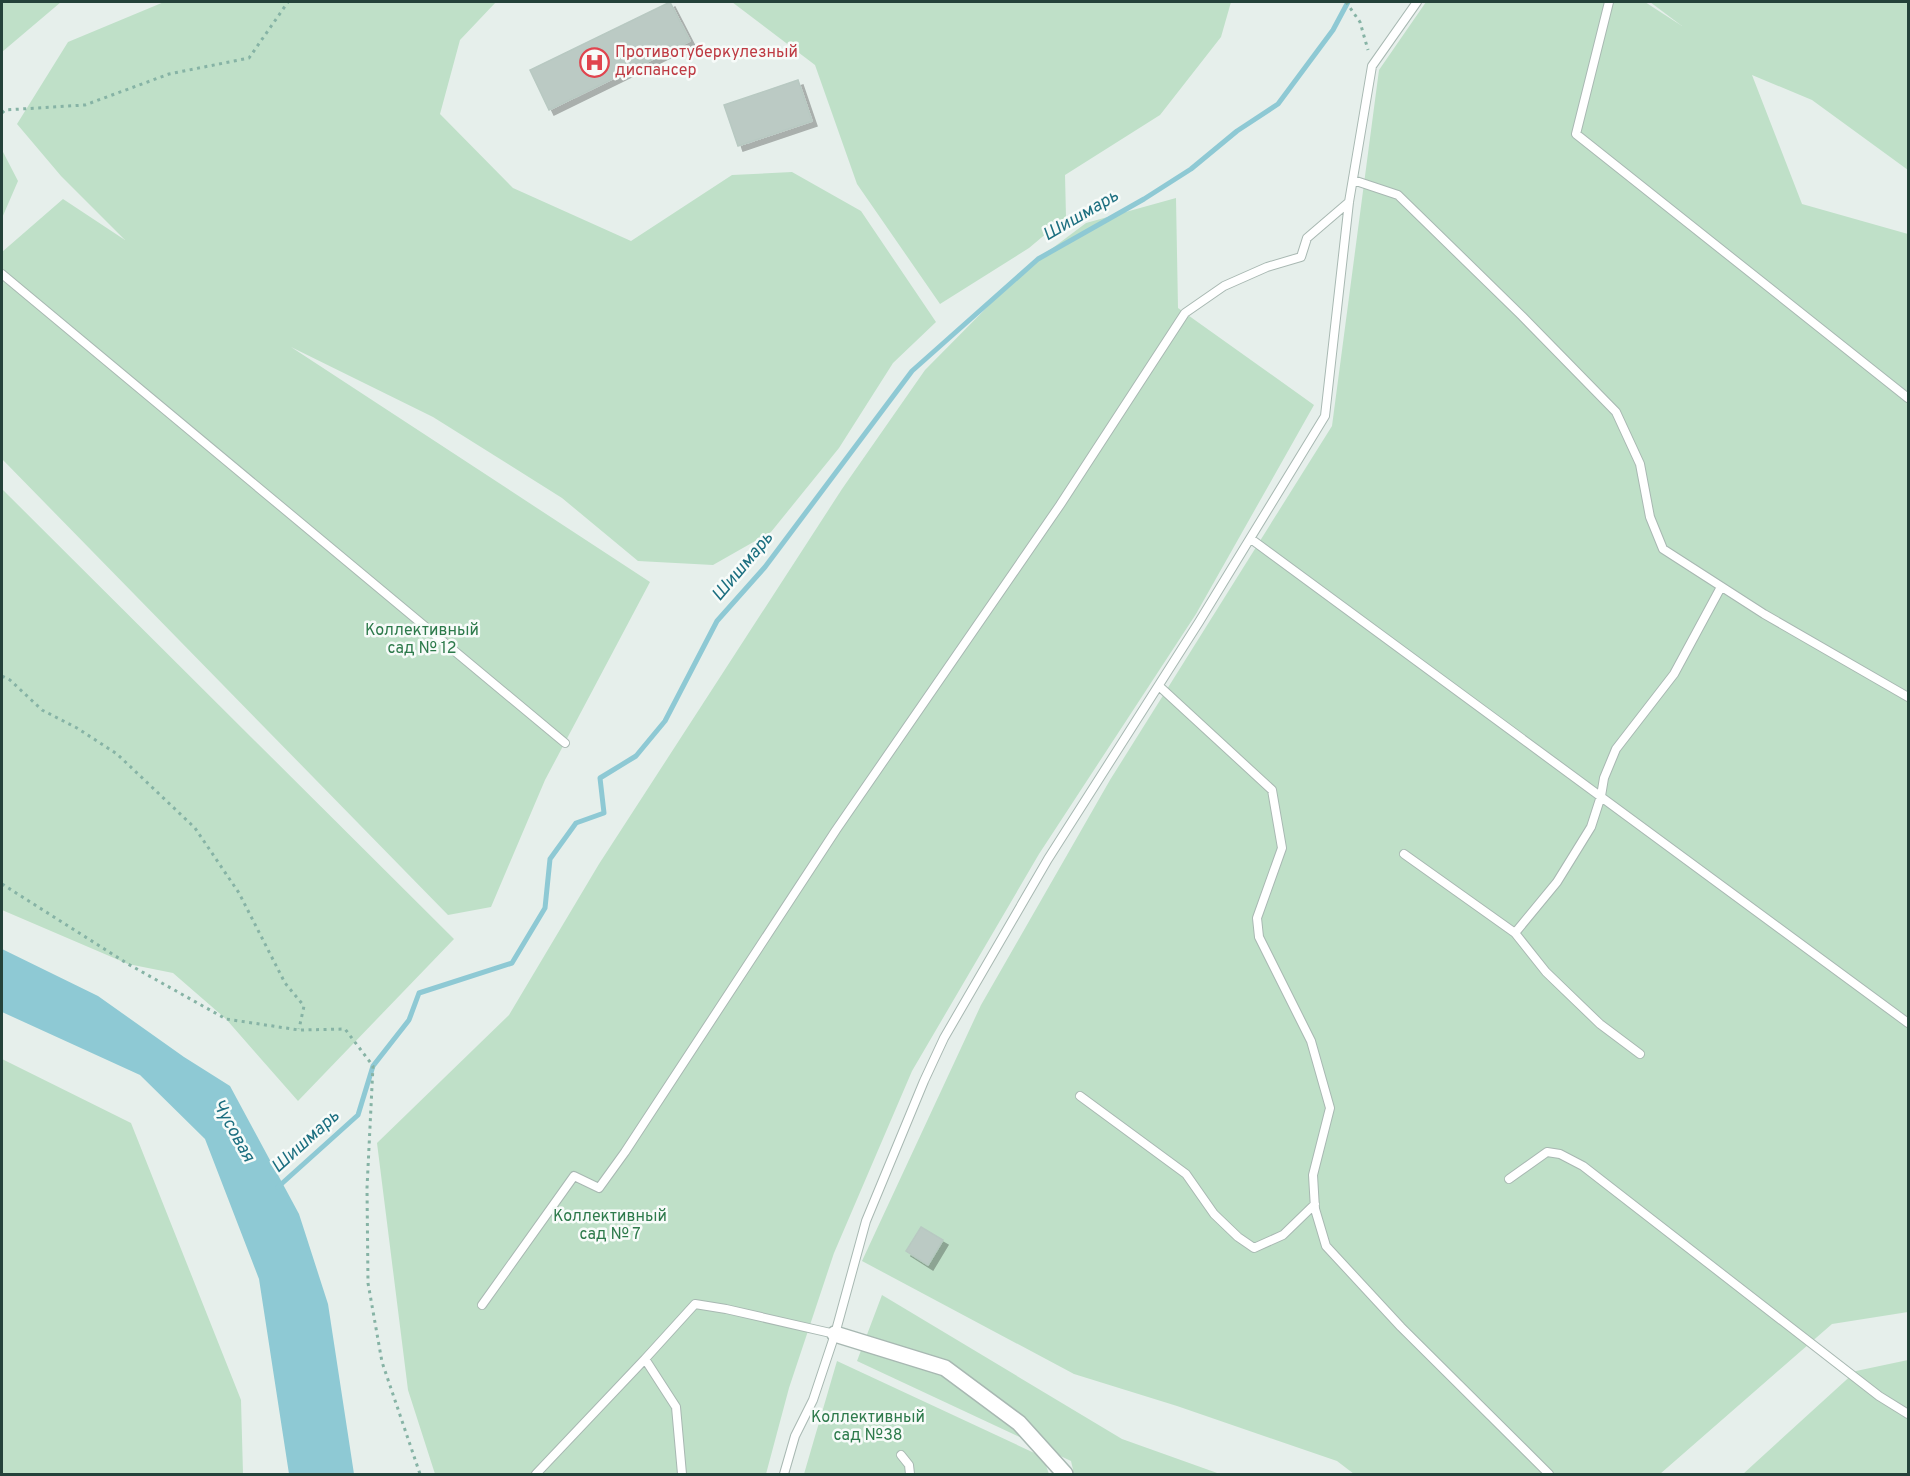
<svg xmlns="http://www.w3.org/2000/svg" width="1910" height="1476" viewBox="0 0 1910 1476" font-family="Overpass,sans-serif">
  <defs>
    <filter id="shadow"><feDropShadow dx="5" dy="5" stdDeviation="0" flood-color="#0004"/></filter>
  </defs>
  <rect width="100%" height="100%" fill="#e6efeb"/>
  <path fill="#bfe0c8" d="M2,2h59l-59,50z
    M164,2h332l-36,38 -20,74 73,74 118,53 101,-66 60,-3 69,39 75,111 -43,41 -54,85 -68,84 -58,33 -75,-4 -76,-63 -129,-81 -142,-70 359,235 -105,198 -54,127 -43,8 -446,-456v-207l61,-53 62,41 -64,-64 -44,-52 51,-82z
    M732,2h499l-10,35 -61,78 -95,60 1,42 -37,31 -89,56 -83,-120 -42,-119z
    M1426,2h219l37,24 -32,-24h258v168l-96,-70 -60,-25 50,129 106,30v1078l-76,12 -172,150h-306l-17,-13 -160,-55 -103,-32 -212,-113 119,-256 129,-225 222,-354 47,-356z
    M2,150l16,31 -16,37z
    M1176,198l2,110 136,97 -118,209 -157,240 -127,217 -78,182 -45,135 -23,86h-331l-27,-84 -31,-247 132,-128 90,-151 243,-375 83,-119 101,-102 60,-45z
    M2,489l452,450 -156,162 -72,-82 -53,-46 -45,-9 -126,-54z
    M2,1059l129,64 110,277 2,74h-241z
    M882,1295l240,144 98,35h-146l-3,-13 -214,-100z
    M1908,1360v114h-165l113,-103z
    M837,1361l206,96 6,17h-245z"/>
  <path fill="#8ec9d4" d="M2,949l96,47 86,61 46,29 69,128 29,90 26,170h-65l-30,-195 -54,-140 -65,-64 -138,-63z"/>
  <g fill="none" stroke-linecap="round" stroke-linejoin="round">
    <path stroke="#8ec9d4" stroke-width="5" d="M278,1187l80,-72 15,-49 36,-46 10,-27 93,-30 33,-55 5,-49 26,-36 28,-10 -4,-35 36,-22 29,-35 52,-100 48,-54 147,-196 126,-112 106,-60 47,-30 46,-38 41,-27 55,-74 15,-28"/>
  </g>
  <path fill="#bbcac4" stroke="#b8c9c2" stroke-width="1.5" filter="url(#shadow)" d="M670,2l20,39 -141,69 -19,-40z
    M798,80l14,41 -74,25 -14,-41z
    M921,1227l22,13 -15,25 -22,-14z"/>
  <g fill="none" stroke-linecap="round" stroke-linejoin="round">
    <defs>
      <path id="service" d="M1609,2l-33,132 332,264
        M1353,180l45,15 124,121 94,96 24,52 10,53 13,32 101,65 144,83
        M2,274l563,469
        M1251,539l657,484
        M1159,686l113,104 10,58 -25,70 2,19 52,104 19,67 -17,67 2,34 11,37 75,81 148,147
        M1404,854l111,79 31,39 54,52 40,30
        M1515,933l42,-51 34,-55 10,-31 3,-18 12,-29 58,-75 47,-87
        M1080,1096l106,78 28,40 24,23 16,11 29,-13 32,-31
        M1509,1179l38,-27 13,2 23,12 296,230 29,18
        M482,1305l92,-129 25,12 26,-36 211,-322 224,-325 125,-192 39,-27 43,-19 34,-10 6,-19 42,-36
        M901,1455l8,10 1,9
        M536,1474l109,-115
        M682,1474l-6,-67 -31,-48 50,-55 31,5 109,25
        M784,1474l11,-38 18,-36 22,-66 31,-113 58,-140 20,-43 104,-179 151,-237 126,-206 24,-214 23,-136 45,-64"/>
      <path id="minor" d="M835,1334l110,34 74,55 46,51"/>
    </defs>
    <use href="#service" stroke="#a8b8b2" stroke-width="10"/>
    <use href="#minor" stroke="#a8b8b2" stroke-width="18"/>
    <path stroke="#86b3a5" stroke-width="3" stroke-dasharray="3 4.5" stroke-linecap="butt" d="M1346,2l14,20 8,28
      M2,113l3,-3 80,-5 84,-31 80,-16 39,-56
      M2,676l8,4 32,30 35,18 40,26 78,74 44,65 46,90 19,23 -5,23
      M2,884l126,80 98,55 73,11 46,-1 28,37 -6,122 1,95 14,79 38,112"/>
    <use href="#service" stroke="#fff" stroke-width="8"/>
    <use href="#minor" stroke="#fff" stroke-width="15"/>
  </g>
  <defs>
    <symbol id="hospital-ring" viewBox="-11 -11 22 22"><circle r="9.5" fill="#f7fbf9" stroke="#e0444e" stroke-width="1.5"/><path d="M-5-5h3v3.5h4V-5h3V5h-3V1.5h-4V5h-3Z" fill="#e0444e"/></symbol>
  </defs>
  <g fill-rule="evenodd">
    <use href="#hospital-ring" x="578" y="46" width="33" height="33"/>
  </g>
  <g text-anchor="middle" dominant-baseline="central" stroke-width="5" stroke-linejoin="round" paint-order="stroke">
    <g font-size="16" fill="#be3a42" stroke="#f7fbf9" text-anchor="start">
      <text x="615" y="53">Противотуберкулезный<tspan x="615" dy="18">диспансер</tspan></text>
    </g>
    <g font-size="16" fill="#2d7a4b" stroke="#f7fbf9">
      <text x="422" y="631">Коллективный<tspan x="422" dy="18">сад № 12</tspan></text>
      <text x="610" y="1217">Коллективный<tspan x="610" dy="18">сад № 7</tspan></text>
      <text x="868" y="1418">Коллективный<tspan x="868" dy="18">сад №38</tspan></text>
    </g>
    <g font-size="18" font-style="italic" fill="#1c6f80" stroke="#f7fbf9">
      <text transform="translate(1081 216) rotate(-30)">Шишмарь</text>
      <text transform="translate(743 567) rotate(-50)">Шишмарь</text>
      <text transform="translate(233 1131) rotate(61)">Чусовая</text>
      <text transform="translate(306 1142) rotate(-42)">Шишмарь</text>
    </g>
  </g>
  <rect width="1910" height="1476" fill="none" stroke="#24423a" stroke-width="6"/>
</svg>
